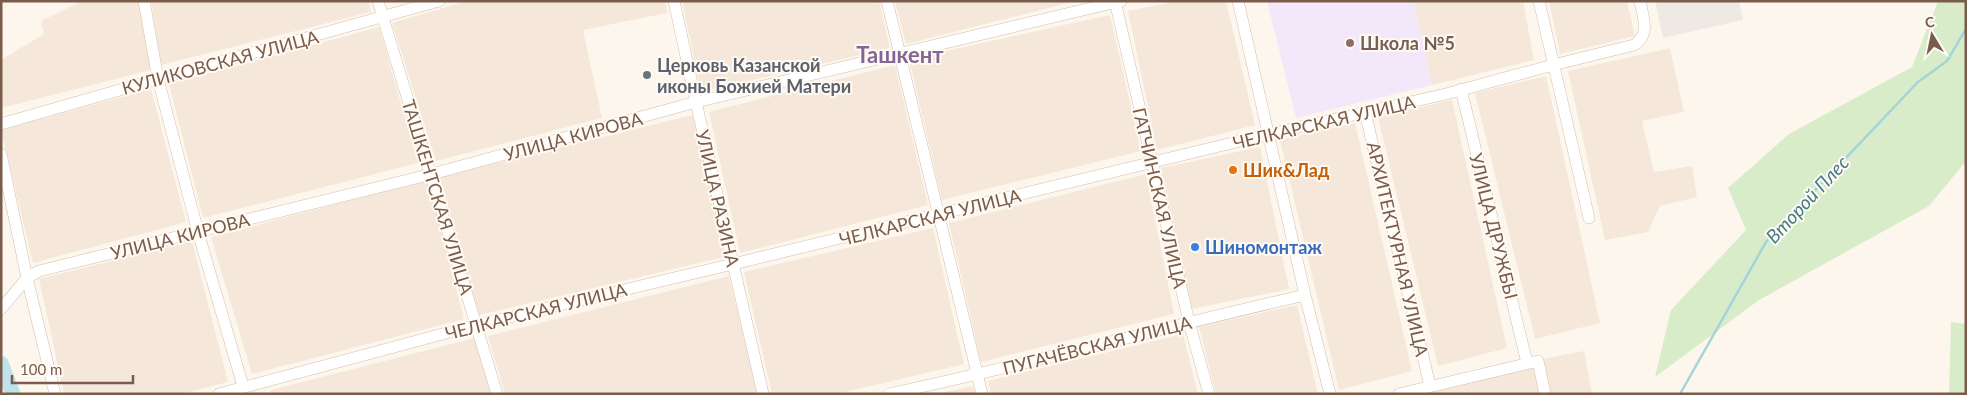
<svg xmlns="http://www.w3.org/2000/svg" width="1967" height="395" viewBox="0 0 1967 395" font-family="Lato,sans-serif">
  <rect width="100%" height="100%" fill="#fdf6ec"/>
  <path fill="#f5e8da" d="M82,1h56l13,69 -150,38v-48l43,-26 -3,-13z
    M151,1h217l3,11 -210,53z
    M467,1h198l2,12 -84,17 19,88 -166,43 -44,-138z
    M682,1h197l11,47 -189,44z
    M895,1h181l-170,43z
    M1178,1h48l29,124 -98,25 -29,-139z
    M1414,1h109l11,59 -102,25z
    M1549,1h78l8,35 -75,18z
    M1110,15l31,136 -199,49 -33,-141z
    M379,27l39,136 -215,55 -34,-134z
    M1670,48l14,64 -42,9 12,51 38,-6 5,31 -37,9 -12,26 -43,8 -37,-169z
    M895,65l33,140 -188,48 -31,-141z
    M1546,76l54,247 -65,16 -60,-246z
    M151,89l35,133 -153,41 -32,-133z
    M1452,100l55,248 -69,18 -60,-249z
    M693,115l31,142 -245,58 -39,-138z
    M1355,123l57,248 -73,19 -59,-250z
    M1260,147l29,142 -98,20 -30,-141z
    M1146,174l28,140 -193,48 -32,-139z
    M428,180l36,139 -212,55 -41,-137z
    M933,228l31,136 -127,30h-65l-28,-122z
    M192,241l36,141 -47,12h-117l-25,-115z
    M729,276l28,118h-252l-17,-58z
    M1297,305l21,89h-102l-17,-67z
    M1183,334l15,60h-207l-3,-13z
    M475,338l16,56h-220v-4z
    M1584,351l8,43h-43l-7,-35z
    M1537,366l5,28h-124z
    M973,386l2,8h-39z"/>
  <path fill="#efe9e4" d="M1655,1h84l4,19 -80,18z"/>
  <path fill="#f3e8fa" d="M1267,1h147l18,84 -136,33z"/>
  <path fill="#d8ecc9" d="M1938,1h28v160l-37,45 -170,94 -104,77 16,-67 75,-80 -18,-42 61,-54 123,-67z
    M1951,322l15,2v70h-17z"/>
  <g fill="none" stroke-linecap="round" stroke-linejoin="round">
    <path stroke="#a5d3da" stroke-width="2.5" d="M1680,394l86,-152 152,-160 29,-21 19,-32"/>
    <path stroke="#bfe3e8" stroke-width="15" d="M1,363l12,31"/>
    <defs>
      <path id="minor" d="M144,1l14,78 40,153 45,154
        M378,1l119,393
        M674,1l22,101 67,292
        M887,1l95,393
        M1115,1l74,321 20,72
        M1238,1l67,294 25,99
        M1539,1l50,217
        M1461,89l66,274
        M1365,112l65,274
        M1,124l157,-45 281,-78
        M1,154l26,124 28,116
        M1,309l26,-31 12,-7 393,-97 264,-72 425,-101
        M219,394l257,-69 257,-61 536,-130 177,-40 107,-29 81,-20c17,-11 9,-27 6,-44
        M889,394c140,-30 277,-67 416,-99
        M1399,394l139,-33 7,33"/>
    </defs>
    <use href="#minor" stroke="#d1beb0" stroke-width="12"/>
    <use href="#minor" stroke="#fff" stroke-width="11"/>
  </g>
  <circle fill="#8d6e63" stroke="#fffaf3" stroke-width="2" cx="1350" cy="43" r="5"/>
  <circle fill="#6b7280" stroke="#fffaf3" stroke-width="2" cx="647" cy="75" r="5"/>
  <circle fill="#e8710a" stroke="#fffaf3" stroke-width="2" cx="1233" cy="170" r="5"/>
  <circle fill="#3f7fe0" stroke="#fffaf3" stroke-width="2" cx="1195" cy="247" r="5"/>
  <g text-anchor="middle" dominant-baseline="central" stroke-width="4" stroke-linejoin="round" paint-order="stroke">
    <g font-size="18" font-weight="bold" fill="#785e54" stroke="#fffaf3" text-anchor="start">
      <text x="1360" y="43">Школа №5</text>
    </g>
    <g font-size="18" fill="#7a5c4d" stroke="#fffaf3">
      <text transform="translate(220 62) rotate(-15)">КУЛИКОВСКАЯ УЛИЦА</text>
      <text transform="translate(1324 122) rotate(-13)">ЧЕЛКАРСКАЯ УЛИЦА</text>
      <text transform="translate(573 136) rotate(-15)">УЛИЦА КИРОВА</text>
      <text transform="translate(438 197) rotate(73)">ТАШКЕНТСКАЯ УЛИЦА</text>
      <text transform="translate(718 198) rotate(77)">УЛИЦА РАЗИНА</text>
      <text transform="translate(1160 198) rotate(77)">ГАТЧИНСКАЯ УЛИЦА</text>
      <text transform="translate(930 217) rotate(-14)">ЧЕЛКАРСКАЯ УЛИЦА</text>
      <text transform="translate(1494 226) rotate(76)">УЛИЦА ДРУЖБЫ</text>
      <text transform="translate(180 236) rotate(-14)">УЛИЦА КИРОВА</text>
      <text transform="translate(1398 249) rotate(77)">АРХИТЕКТУРНАЯ УЛИЦА</text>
      <text transform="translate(536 311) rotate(-14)">ЧЕЛКАРСКАЯ УЛИЦА</text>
      <text transform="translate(1097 345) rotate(-14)">ПУГАЧЁВСКАЯ УЛИЦА</text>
    </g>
    <g font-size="18" font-weight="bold" fill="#5b616d" stroke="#fffaf3" text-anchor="start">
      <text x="657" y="65">Церковь Казанской<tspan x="657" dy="21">иконы Божией Матери</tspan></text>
    </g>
    <g font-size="18" font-weight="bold" fill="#c56008" stroke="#fffaf3" text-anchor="start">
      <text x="1243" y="170">Шик&amp;Лад</text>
    </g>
    <g font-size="18" font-weight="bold" fill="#366cbe" stroke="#fffaf3" text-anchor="start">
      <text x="1205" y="247">Шиномонтаж</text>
    </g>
    <g font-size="19" font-style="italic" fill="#437c86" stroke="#fffaf3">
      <text transform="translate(1807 199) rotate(-47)">Второй Плес</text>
    </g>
    <g font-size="22" font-weight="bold" fill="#846695" stroke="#fffaf3">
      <text x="900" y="54">Ташкент</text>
    </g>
  </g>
  <rect width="1967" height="395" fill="none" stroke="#7a5c4d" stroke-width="5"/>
  <g transform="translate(1932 35) rotate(350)" stroke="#fffaf3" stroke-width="4" paint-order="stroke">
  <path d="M0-4L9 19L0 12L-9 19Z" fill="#7a5c4d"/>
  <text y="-8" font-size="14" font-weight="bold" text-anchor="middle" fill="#7a5c4d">С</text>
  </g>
  <path d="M12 375v8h121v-8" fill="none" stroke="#7a5c4d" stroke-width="2.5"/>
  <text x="20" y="375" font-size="15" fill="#7a5c4d" stroke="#fffaf3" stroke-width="4" paint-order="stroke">100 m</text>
</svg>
